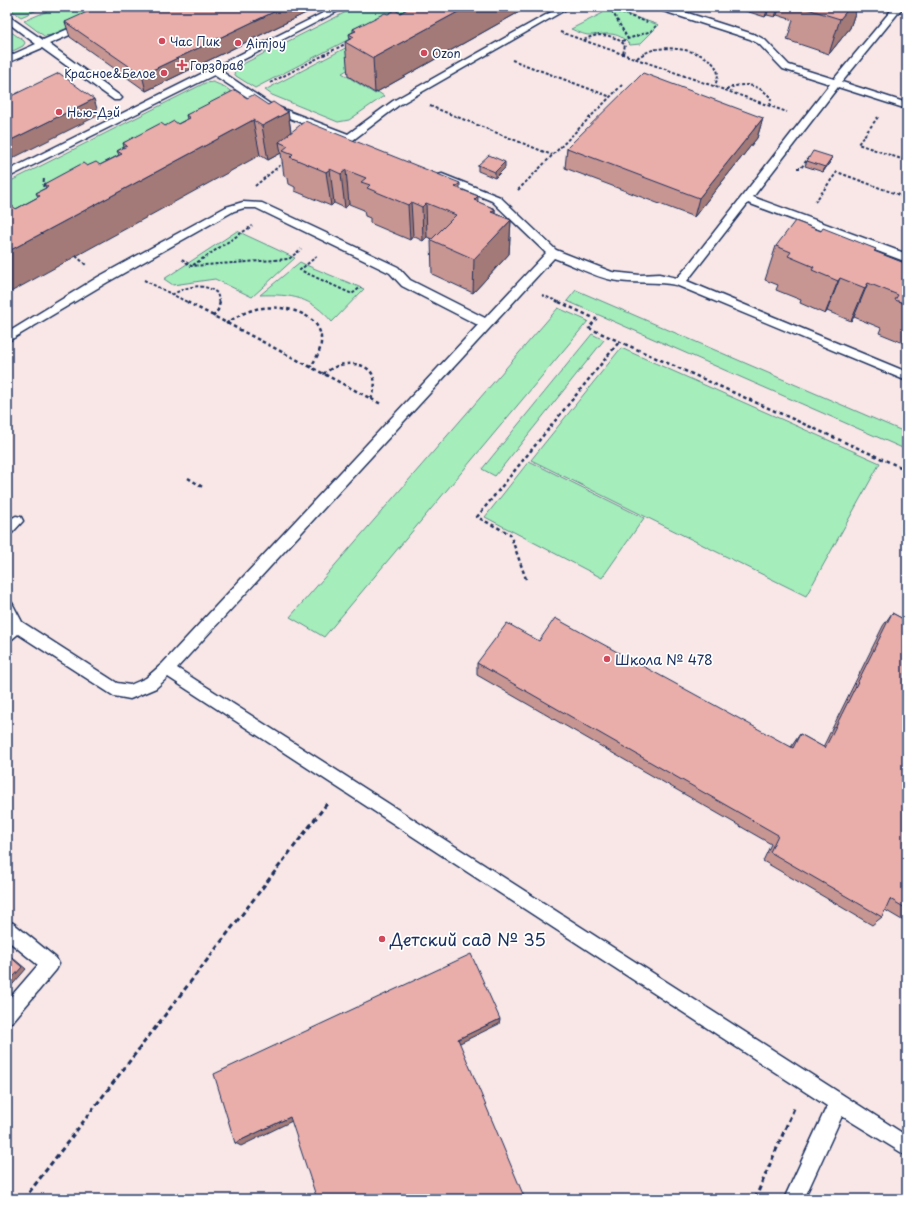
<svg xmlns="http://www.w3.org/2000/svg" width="914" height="1206" viewBox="0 0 914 1206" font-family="'Playpen Sans',sans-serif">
  <rect width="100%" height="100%" fill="#f8e7e6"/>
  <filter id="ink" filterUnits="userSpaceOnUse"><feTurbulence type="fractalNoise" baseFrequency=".025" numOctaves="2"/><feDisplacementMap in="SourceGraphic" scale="8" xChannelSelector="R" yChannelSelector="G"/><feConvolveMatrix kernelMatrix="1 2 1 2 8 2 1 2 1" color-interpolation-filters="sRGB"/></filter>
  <g filter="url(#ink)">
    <path fill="#a5edbb" stroke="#608e8c" d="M7,7h37l-23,10z
      M57,7h61l-65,28 -9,1 -20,-15z
      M356,7h55l-156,81 -19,-12 -2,-3 5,-7z
      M611,9l48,16 -19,19 -10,1c-14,-16 -24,-10 -41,-10 -5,0 -13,-4 -18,-6z
      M7,29l17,12 1,2 -2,3 -16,8z
      M378,31l-29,38 -7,4 33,21 3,-2 6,4 -35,24 -11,2 -66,-27 -7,-5z
      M213,82l12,5 13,10 -231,120v-34l198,-100z
      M237,231l58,27 -43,39 -37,-18 -42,6 -9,-6z
      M300,262l6,3 58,24 -32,33c-21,-25 -40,-28 -72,-27z
      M576,290l331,143v17l-340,-149z
      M558,308l30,13 -264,316 -34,-20z
      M592,334l12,6 -109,136 -13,-7z
      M621,348l259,115 -74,133 -275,-136z
      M529,461l115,57 -42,60 -117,-61z"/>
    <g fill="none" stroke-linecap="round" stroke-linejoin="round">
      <defs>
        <path id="lane" d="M335,7h11l-125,64 49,33 78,30 45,-33 167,-94h10l-171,98 -46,35h-8l-81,-32 -50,-33 -207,103v-7z
          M656,7h13l87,28 9,5 24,25 45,14 60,-72h9l-61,75 65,21v6l-69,-22 -85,110 154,57v8l-159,-59 -61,78 220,91v9l-231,-96c-21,-4 -42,-1 -64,-5 -17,-3 -41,-16 -58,-22l-377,410 730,468v20l-65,-40 -38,83h-20l43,-93 -659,-429 -12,11 -26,11 -16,-3 -96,-62 -6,5 -5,2v-15l2,-2 -2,-3v-20l5,2 10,19 95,61 13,2 16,-7 16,-14 316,-339 -76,-39 -12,-13 -134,-65h-12l-10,3 -128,72 -99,59v-9l91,-56 128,-70 17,-5 19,1 136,64 12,13 75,38 61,-65 -54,-52 -54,-22 -1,-2 1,-2 4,-1 58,23 56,53 56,22 28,3 19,-1 18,4 9,-10 144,-184 -47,-15 -24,-25 -9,-5 -93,-30z
          M7,15l36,25 39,-17h6l2,2 -2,2 -39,17 71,52 2,2 -2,2h-6l-72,-52 -35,15v-6l29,-13 -29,-22z
          M16,516l5,1 2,4 -11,12 -5,1v-13z
          M7,921l6,2 43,35 3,6 -3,6 -43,51 -6,3v-23l31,-36 -31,-25z"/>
      </defs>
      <use href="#lane" stroke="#1b2f5e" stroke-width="3"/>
      <path stroke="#1b2f5e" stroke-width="2" stroke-dasharray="3 2" stroke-linecap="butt" d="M603,7l44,15
        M612,11l16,28
        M560,32l227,80
        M584,40c14,-8 29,-6 41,5l-2,9
        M622,41l29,-10 5,-5
        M637,58c6,-4 13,-8 20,-9 18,-3 58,3 61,25 0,4 -2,8 -3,12
        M512,60l99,37
        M270,83l77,-40
        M726,90c16,-9 33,-6 45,8l-1,7
        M430,106l122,49
        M878,117l-20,27 49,17
        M797,168h4l8,-11
        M255,186l29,-24
        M518,190l104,-105
        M43,192l1,-15
        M815,202l22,-30 70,26
        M76,256l10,9
        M317,256l-17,14 52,24 9,-7
        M182,259l9,7 98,-7 12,-10
        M193,265l59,-39
        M144,280l45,23
        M172,295c14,-9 31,-13 45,-2l3,10
        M542,295l19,8"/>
      <path stroke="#1b2f5e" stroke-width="2.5" stroke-dasharray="3.5 3" stroke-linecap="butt" d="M187,302l194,102
        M559,302l37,17 -7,9 318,142
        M213,317l5,-7 2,-8
        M226,324c9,-7 19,-12 30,-15 23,-5 68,2 65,34 -1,10 -6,17 -11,25
        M323,374c7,-5 14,-9 23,-10 24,-2 35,13 25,35
        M188,478l16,10
        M526,579l-16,-45 -33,-17 142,-175"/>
      <path stroke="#1b2f5e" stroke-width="3" stroke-dasharray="5 3.5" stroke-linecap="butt" d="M24,1199l305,-398
        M755,1199l40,-93"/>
      <use href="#lane" fill="#fff" fill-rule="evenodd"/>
    </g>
    <path fill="#c89692" stroke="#1b2f5e" d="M318,7l-172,84 -76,-54 -5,-15z
      M410,7h118l-153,86 -27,-17 -3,-34 5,-3 -1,-5 4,-2v-3l35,-15 12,-1z
      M733,7h124l-7,21 -21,26 -42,-14 6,-20 -16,-5 -2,2 -8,-2 -2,2z
      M247,98l41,14 3,20 169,57 18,13 17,7v5l16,6 -2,34 -36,39 -41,-19 -1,-34 1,-1 -5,-2 -4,4 -10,-5 -3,4 -40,-17v-5l-5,-2 -1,-6 -15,-6 -4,4 -11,-5 -3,3 -36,-15v-4l-6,-3 -1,-6 -4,-2 -3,-23 -13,7 -8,-5 -244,54 22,-12 -2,-4 10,-5 -2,-4 43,-18 13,-1 19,-10 -2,-4 7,-4 -1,-4 42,-17 13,-2 9,-5 -1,-4z
      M763,118l-6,20 -63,79 -129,-49 2,-20z
      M832,157l-2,5 -7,10 -18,-6 2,-5z
      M478,165l27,3 -10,10 -17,-7z
      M821,231l55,18 -2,3 33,12v84l-2,-1 1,-3 -27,-11 2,-5 -27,-11 -3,4 -24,-10 -2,3 -25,-11 1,-3 -25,-10 2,-5 -13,-5 11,-34z
      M892,613l15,8v302l-22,-13 -3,7 -10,8 -109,-64 8,-17 -294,-169v-12l62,-22 252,106 9,-13 23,13 60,-121z"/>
    <path fill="#a37a77" stroke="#1b2f5e" d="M284,7h34l-172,84 -4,-16z
      M467,7h61l-153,86 -2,-35z
      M768,7h1l-2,8 -2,2z
      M778,7h2l-3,8 -2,2z
      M850,7h7l-7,21 -21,26 11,-35z
      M94,99l5,16 -92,46v-19z
      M288,112l5,34 -14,-4 2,11 -13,7 -6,-34z
      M763,118l-6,20 -63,79 5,-19z
      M253,120l7,35 -253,139v-42z
      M832,157l-2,5 -7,10 2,-5z
      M505,162v6l-10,10v-6z
      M330,169l4,34 -3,3 -5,-34z
      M346,170l3,34 -4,4 -4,-34z
      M460,183v34l-5,-30z
      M478,196l-1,34 -3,-30z
      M411,202l2,34 -3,4 -2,-35z
      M426,203l1,34 -4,4 -1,-34z
      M495,209l-1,29 17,-18 -2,34 -36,39 1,-34 17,-47z
      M840,278l-13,33 -2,3 13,-33z
      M868,283l-14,34 -3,4 14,-33z
      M7,953l19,16 -19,22z
      M500,1019l-1,5 -41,20v-5z
      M290,1117l4,3 -53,26 -6,-3z"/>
    <path fill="#e9aeaa" stroke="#1b2f5e" d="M98,7h186l-142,68 -77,-53z
      M411,7h56l-94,51 -28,-16 9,-5 -5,-3 7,-3 -3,-2 32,-16 3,1 7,-4 5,3z
      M801,7h49l-10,12z
      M59,73l35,26 -87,43v-44z
      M643,73l120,45 -64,80 -132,-50z
      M235,90l12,8 6,-3 15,10 5,-3 15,10 -26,14 -9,-6 -246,132v-44l4,-3 5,4 24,-13 -4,-3 12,-6 -4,-3 39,-21 4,3 9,-4 4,3 22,-11 -5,-3 10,-5 -4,-3 38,-20 4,3 9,-5 4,3 12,-6 -4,-3z
      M305,121l155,62 -5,4 23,9 -4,4 21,9 -4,3 20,8 -37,39 -43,-19 25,-25 -30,-12 -4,4 -11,-5 -3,3 -41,-17 3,-3 -9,-3 5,-4 -20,-8 -5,4 -11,-5 -4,3 -36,-15 3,-3 -10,-4 5,-4 -9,-4z
      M813,151l19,6 -7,10 -18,-6z
      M489,155l16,7 -10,10 -17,-7z
      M795,221l26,10 2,-3 53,21 -2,2 33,13v40l-12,-4 3,-5 -30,-12 -3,5 -25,-10 -2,3 -26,-11 2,-3 -26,-11 3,-4 -15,-6z
      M892,613l15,8v288l-17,-10 -8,18 -112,-65 8,-17 -301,-172 30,-40 32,18 16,-23 238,130 7,-14 25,14z
      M7,954l15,13 -15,17z
      M471,954l29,65 -42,20 67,160h-208l-27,-82 -55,26 -21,-69z"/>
  </g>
  <g fill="#d1495b" stroke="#fff" stroke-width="1.5">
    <circle cx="162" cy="41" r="4"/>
    <circle cx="238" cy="43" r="4"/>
    <circle cx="424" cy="53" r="4"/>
    <path d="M180 59h4v4h4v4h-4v4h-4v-4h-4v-4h4z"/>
    <circle cx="164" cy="73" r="4"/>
    <circle cx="59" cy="112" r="4"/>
    <circle cx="607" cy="659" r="4"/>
    <circle cx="382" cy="939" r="4"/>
  </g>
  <g text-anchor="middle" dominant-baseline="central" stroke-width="3.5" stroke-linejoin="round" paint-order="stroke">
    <g font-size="12" fill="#1b2f5e" stroke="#fff" text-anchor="start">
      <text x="170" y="41">Час Пик</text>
      <text x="246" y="43">Aimjoy</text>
      <text x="432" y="53">Ozon</text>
      <text x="190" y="65">Горздрав</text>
      <text x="156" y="73" text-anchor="end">Красное&amp;Белое</text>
      <text x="67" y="112">Нью-Дэй</text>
    </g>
    <g font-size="14" fill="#1b2f5e" stroke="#fff" text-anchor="start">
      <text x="615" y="659">Школа № 478</text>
    </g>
    <g font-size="17" fill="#1b2f5e" stroke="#fff" text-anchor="start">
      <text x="390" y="939">Детский сад № 35</text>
    </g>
  </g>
  <rect width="914" height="1206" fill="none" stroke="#fff" stroke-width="24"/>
  <rect x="12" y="12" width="890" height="1182" fill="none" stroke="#1b2f5e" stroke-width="1.5" filter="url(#ink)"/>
</svg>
